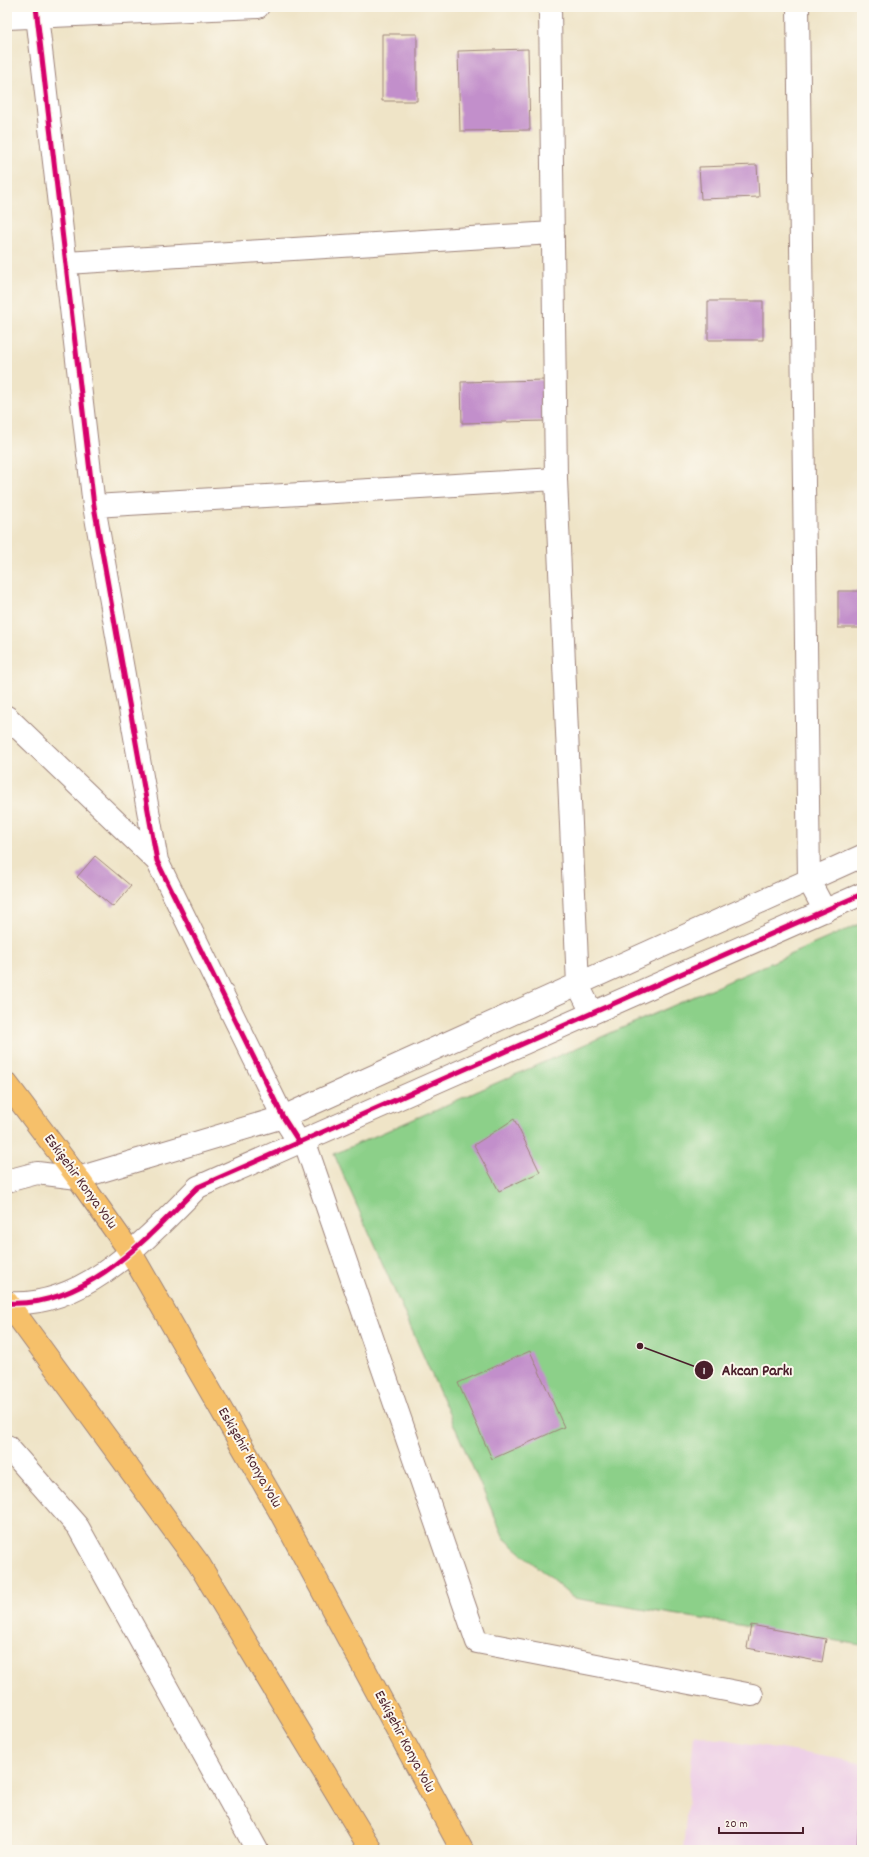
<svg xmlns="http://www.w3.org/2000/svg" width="869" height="1857" viewBox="0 0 869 1857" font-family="Dekko,sans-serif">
  <rect width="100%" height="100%" fill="#fbf7ec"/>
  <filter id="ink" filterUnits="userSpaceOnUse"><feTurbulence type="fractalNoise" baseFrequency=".025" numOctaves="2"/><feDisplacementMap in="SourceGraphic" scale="8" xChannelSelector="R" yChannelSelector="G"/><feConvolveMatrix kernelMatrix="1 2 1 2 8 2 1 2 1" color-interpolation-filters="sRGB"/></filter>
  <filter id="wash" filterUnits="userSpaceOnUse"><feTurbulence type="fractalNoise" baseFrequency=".012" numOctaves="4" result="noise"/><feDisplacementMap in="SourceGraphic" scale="16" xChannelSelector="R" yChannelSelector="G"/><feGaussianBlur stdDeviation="0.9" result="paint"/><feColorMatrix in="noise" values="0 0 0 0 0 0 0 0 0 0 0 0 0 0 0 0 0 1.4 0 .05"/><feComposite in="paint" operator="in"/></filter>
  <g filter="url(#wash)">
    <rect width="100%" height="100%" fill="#efe4c7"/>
    <path fill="#eed0e7" d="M694,1734l168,29v87h-179z"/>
    <path fill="#8cd089" stroke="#6b785a" d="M862,923v722l-289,-47 -69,-60 -170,-384z"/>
    <g id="blocks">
      <path fill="#c28fcb" d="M382,34h35v67h-35z
        M528,49l2,81 -70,1 -2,-80z
        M757,165l2,32 -58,2 -2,-32z
        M708,301h55v39h-55z
        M544,380l1,41 -83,2 -1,-41z
        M838,591h24v37h-24z
        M95,856l36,30 -18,21 -36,-30z
        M514,1119l26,53 -41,19 -25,-46z
        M530,1351l34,76 -72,32 -34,-76z
        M751,1625l75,14 -4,23 -75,-14z
        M860,1802h2v48h-5z"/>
    </g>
  </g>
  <g filter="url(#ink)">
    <use href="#blocks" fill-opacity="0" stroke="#9c8279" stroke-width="1"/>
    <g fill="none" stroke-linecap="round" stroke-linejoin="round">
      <defs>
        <path id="minor" d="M36,7l58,499 63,355 126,256 16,25
          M798,7l11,874 16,30
          M7,18l251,-11
          M66,263l487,-30
          M556,479l22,506 14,28
          M94,506l462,-27 -6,-472
          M7,717l150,144
          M304,1140l173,502 275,53
          M7,1181l30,-8 41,5 205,-61 579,-261
          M7,1303c78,6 141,-66 191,-116l664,-293
          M7,1446l71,81 179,323"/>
        <path id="highway" d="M7,1084l71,94 53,75 148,257 183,340
          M7,1302l192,262 172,286"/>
      </defs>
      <use href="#minor" stroke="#9c8279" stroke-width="24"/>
      <use href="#highway" stroke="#9c8279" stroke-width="24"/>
      <use href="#minor" stroke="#fff" stroke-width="22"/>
      <use href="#highway" stroke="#f6c06b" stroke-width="22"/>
      <defs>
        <path id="cycleway" d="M36,7l58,499 63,355 126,256 16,25
          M7,1303c78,6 141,-66 191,-116l664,-293"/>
      </defs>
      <use href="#cycleway" stroke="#fbf7ec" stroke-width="8"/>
      <use href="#cycleway" stroke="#d6006c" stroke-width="5"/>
    </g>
  </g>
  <g text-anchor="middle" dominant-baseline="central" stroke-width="4" stroke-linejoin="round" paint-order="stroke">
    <g font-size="15" fill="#4a1f2b" stroke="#fbf7ec">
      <text transform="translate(80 1182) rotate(54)">Eskişehir Konya Yolu</text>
      <text transform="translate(249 1458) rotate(60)">Eskişehir Konya Yolu</text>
      <text transform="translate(404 1742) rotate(62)">Eskişehir Konya Yolu</text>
    </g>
  </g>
  <path fill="none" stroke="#4a1f2b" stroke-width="1.5" d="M640 1346L704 1370"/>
  <g fill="#4a1f2b" stroke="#fbf7ec" stroke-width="1.5">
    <circle cx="640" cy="1346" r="4"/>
    <circle cx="704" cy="1370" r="10"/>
  </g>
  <g font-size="12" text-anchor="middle" font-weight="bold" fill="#fff">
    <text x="704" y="1374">1</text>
  </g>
  <g font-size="16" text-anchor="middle" font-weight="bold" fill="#4a1f2b" stroke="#fbf7ec" stroke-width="4" stroke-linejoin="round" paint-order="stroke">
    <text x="757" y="1375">Akcan Parkı</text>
  </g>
  <rect width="869" height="1857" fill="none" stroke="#fbf7ec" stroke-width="24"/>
  <path d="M719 1827v6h84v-6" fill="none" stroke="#4a1f2b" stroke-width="2"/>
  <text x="725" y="1827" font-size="12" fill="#4a1f2b" stroke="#fbf7ec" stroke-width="3" paint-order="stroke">20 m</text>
</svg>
